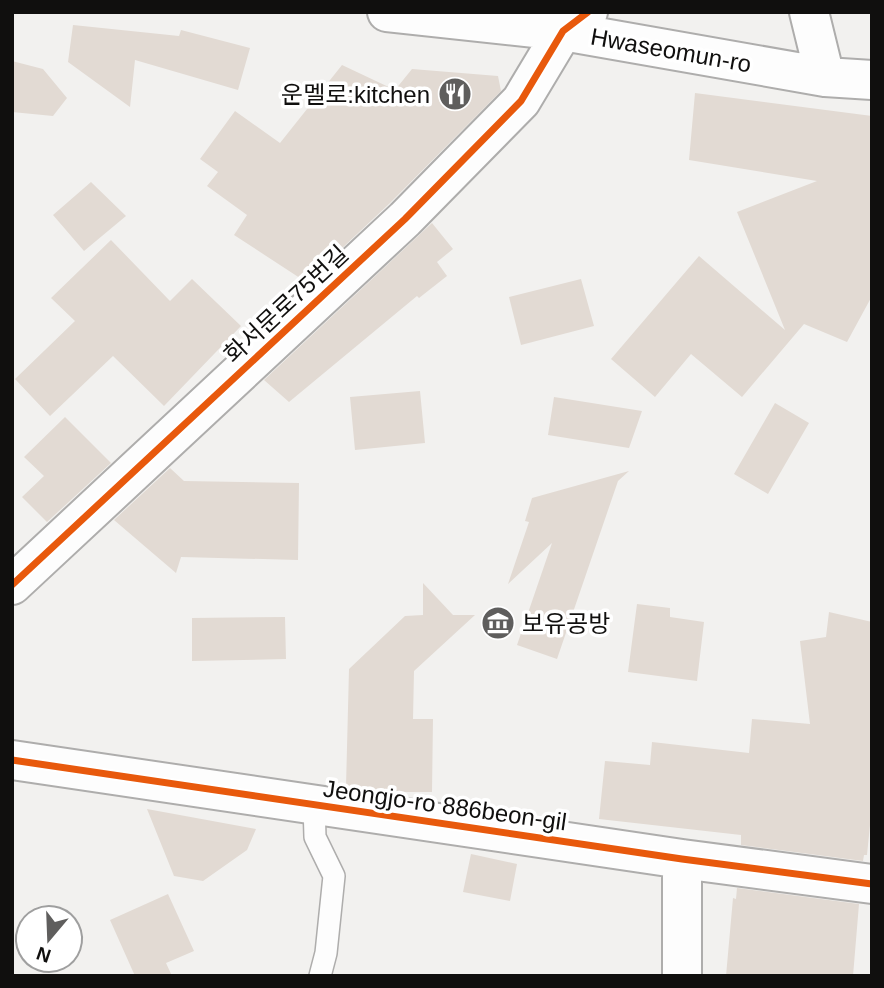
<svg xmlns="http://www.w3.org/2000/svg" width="884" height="988" viewBox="0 0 884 988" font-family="Arial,'Noto Sans KR',sans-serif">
  <rect width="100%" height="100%" fill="#f2f1ef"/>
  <path fill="#e2dad3" d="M73,25l106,11 2,-6 69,18 -12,42 -103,-30 -5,47 -62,-45z
    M12,61l31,8 24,29 -14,18 -41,-4z
    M342,65l53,25 17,-21 86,7 3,15 -111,112 -84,79 -72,-47 13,-20 -40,-29 11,-14 -18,-13 35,-48 45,32z
    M695,93l177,23v180l-25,46 -43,-18 -62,73 -51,-43 -36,43 -44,-38 88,-103 86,74 -48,-118 80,-31 -128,-21z
    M91,182l35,34 -42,35 -31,-36z
    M432,223l21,26 -16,13 10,14 -28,22 -2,-2 -128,106 -25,-22z
    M111,240l59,61 22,-22 49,47 -77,80 -51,-50 -63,60 -35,-37 60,-58 -24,-23z
    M581,279l13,47 -73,19 -12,-48z
    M420,391l5,52 -70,7 -5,-53z
    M554,397l88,14 -13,37 -81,-13z
    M775,403l34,20 -41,71 -34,-20z
    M65,417l46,46 -64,59 -25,-25 22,-21 -20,-19z
    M170,468l14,13 115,2 -1,77 -117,-3 -5,16 -62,-53z
    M629,471l-11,10 -61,178 -40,-14 35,-102 -44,41 21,-62 -4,-1 7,-23z
    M423,583l30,32h22l-61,56 -1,48h20l-1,73h-57l-29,-5 3,-118 56,-53 18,-1z
    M637,604l33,4v9l34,5 -7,59 -69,-9z
    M829,612l43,10v183l-5,50h-3l-1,6 -122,-16v-10l-142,-16 6,-58 45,4 2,-23 97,11 3,-34 58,5 -10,-83 26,-4z
    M285,617l1,42 -94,2v-43z
    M147,809l109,20 -9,21 -44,31 -29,-5z
    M471,854l46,10 -7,37 -47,-9z
    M737,888l122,16 -6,72h-127l7,-78 3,1z
    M168,894l26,57 -28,12 6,13h-37l-25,-56z"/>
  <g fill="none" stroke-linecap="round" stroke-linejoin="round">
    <defs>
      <path id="service" d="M314,805l1,32 19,39 -8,77 -6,23"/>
      <path id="minor" d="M387,12l176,19 262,46 47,3
        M809,12l16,65
        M12,585l393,-366 116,-118 42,-70 25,-19
        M12,760l670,99 190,25
        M682,976v-117"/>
    </defs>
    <use href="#service" stroke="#aeadac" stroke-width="24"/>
    <use href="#minor" stroke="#aeadac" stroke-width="42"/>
    <use href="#service" stroke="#fdfdfd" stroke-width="21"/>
    <use href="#minor" stroke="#fdfdfd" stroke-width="38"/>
    <defs>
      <path id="cycleway" d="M12,585l393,-366 116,-118 42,-70 25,-19
        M12,760l670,99 190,25"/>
    </defs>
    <use href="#cycleway" stroke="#fff" stroke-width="11"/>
    <use href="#cycleway" stroke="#e8590c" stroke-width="7"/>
  </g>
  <defs>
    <symbol id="restaurant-disc" viewBox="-11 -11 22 22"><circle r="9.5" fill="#5f5e5d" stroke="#fff"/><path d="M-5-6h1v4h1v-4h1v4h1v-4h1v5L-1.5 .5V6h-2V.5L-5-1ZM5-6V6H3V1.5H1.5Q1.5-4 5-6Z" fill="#fff"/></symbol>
    <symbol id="museum-disc" viewBox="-11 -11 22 22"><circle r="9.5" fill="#5f5e5d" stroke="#fff"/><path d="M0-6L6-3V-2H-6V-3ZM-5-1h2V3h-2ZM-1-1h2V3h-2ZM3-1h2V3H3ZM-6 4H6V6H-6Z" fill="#fff"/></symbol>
  </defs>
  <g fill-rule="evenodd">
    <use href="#restaurant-disc" x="436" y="75" width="38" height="38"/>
    <use href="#museum-disc" x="479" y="604" width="38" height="38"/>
  </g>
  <g text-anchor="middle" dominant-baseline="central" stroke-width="7" stroke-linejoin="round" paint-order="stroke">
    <g font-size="24" fill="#100f0e" stroke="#fff">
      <text transform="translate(671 50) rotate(10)">Hwaseomun-ro</text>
      <text transform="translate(286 304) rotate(-43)">화서문로75번길</text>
      <text transform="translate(445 805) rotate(8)">Jeongjo-ro 886beon-gil</text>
    </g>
    <g font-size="24" fill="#100f0e" stroke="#fff" text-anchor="end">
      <text x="430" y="94">운멜로:kitchen</text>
      <text x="522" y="623" text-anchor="start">보유공방</text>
    </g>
  </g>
  <rect width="884" height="988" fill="none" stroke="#100f0e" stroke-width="28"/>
  <g transform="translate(49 939) rotate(199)"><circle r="33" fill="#ffffff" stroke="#9f9f9f" stroke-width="2"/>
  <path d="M0-5L12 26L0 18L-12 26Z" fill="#5f5e5d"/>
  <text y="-10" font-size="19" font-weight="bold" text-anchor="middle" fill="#100f0e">N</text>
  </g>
</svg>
